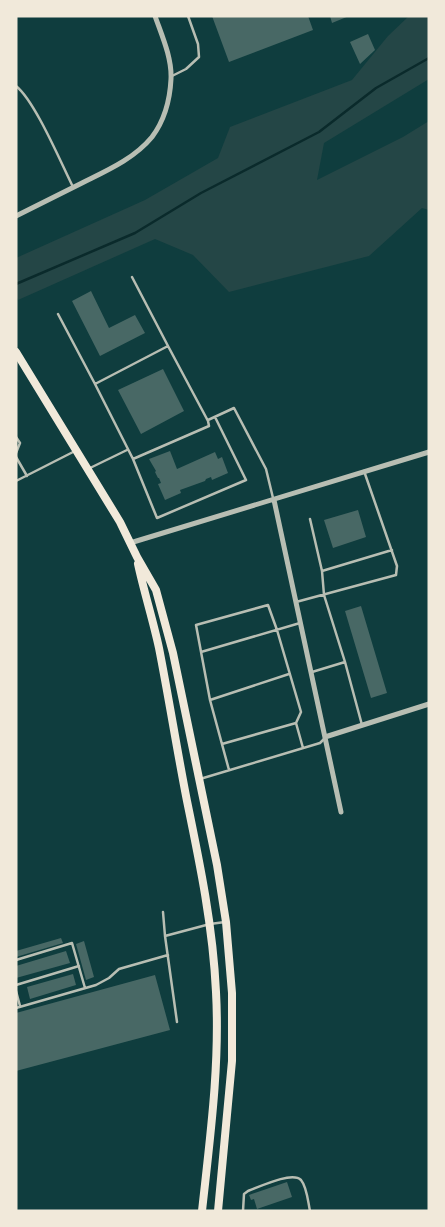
<svg xmlns="http://www.w3.org/2000/svg" width="445" height="1227" viewBox="0 0 445 1227" font-family="Cabin,sans-serif">
  <rect width="100%" height="100%" fill="#0f3d3e"/>
  <path fill="#244646" d="M409,16h20v63l-105,64 -7,37 86,-43 26,-16v89l-7,-2 -53,48 -140,36 -36,-37 -38,-16 -137,61 -2,-4v-38l129,-58 73,-42 12,-31 122,-47 36,-44z"/>
  <g fill="none" stroke-linecap="round" stroke-linejoin="round">
    <path stroke="#0a2a2b" stroke-width="2.5" d="M16,284l119,-51 66,-40 118,-61 57,-44 53,-30"/>
  </g>
  <path fill="#486865" d="M212,16h96l5,14 -84,32z
    M330,16h19l-17,7z
    M368,34l7,16 -15,14 -10,-22z
    M91,291l18,37 26,-13 10,18 -45,23 -28,-55z
    M163,369l21,42 -43,23 -23,-44z
    M170,451l7,18 38,-17 3,7 4,-2 6,16 -16,7 -1,-3 -5,2 -1,2 -25,9 1,3 -16,7 -7,-16 3,-1 -2,-5h-1l-3,-6 1,-1 -7,-12z
    M358,510l8,27 -33,11 -9,-28z
    M361,606l26,87 -16,5 -26,-87z
    M61,938l2,5 -47,14v-6z
    M84,941l10,36 -8,3 -10,-36z
    M66,951l4,12 -54,15v-12z
    M73,974l3,11 -46,14 -3,-12z
    M155,975l15,55 -154,41v-58z
    M287,1182l5,15 -35,12 -3,-10 -3,1 -2,-5z"/>
  <g fill="none" stroke-linecap="round" stroke-linejoin="round">
    <path stroke="#b8beb3" stroke-width="2.5" d="M172,76l14,-7 13,-12 -1,-13 -10,-28
      M16,86c19,15 45,77 57,101
      M132,277l36,69
      M58,314l37,70
      M208,420l26,-12 32,61 7,29
      M16,437l4,6 -4,10
      M16,457l11,19
      M133,459l76,-33 -1,-5 -40,-75 -73,38 38,75 24,59 89,-38 -31,-63
      M90,468l37,-18
      M16,481l59,-30
      M310,519l12,52 2,24 21,67 17,63
      M322,571l70,-21
      M296,602l100,-27 1,-9 -33,-95
      M201,652l99,-29
      M312,672l33,-10
      M210,700l79,-26
      M222,744l74,-21
      M229,770l-19,-70 -14,-75 72,-20 9,25 24,82 -5,11 7,25
      M200,779l120,-36 5,-5
      M163,912l2,24
      M16,960l56,-17 13,45
      M16,985l63,-19
      M16,991l4,15
      M16,1008l80,-23 13,-7 10,-9 49,-14
      M177,1022l-12,-86 45,-12 15,-2
      M243,1211l1,-17 4,-3c11,-4 44,-20 53,-11 6,7 7,22 9,31"/>
    <path stroke="#b8beb3" stroke-width="5" d="M16,216c22,-11 44,-22 66,-33 24,-12 52,-24 70,-46 12,-16 18,-38 19,-58 1,-21 -9,-43 -16,-63
      M274,500l67,312
      M130,543l299,-91
      M325,737l104,-33"/>
    <path stroke="#f1e9da" stroke-width="8" d="M16,352l104,170 17,35 19,33 17,63 44,212 9,57 6,71v68l-14,150
      M138,564c6,28 15,56 21,84 10,51 18,102 28,153 13,63 26,126 29,191 4,73 -6,146 -14,219"/>
  </g>
  <rect width="445" height="1227" fill="none" stroke="#f1e9da" stroke-width="35"/>
</svg>
